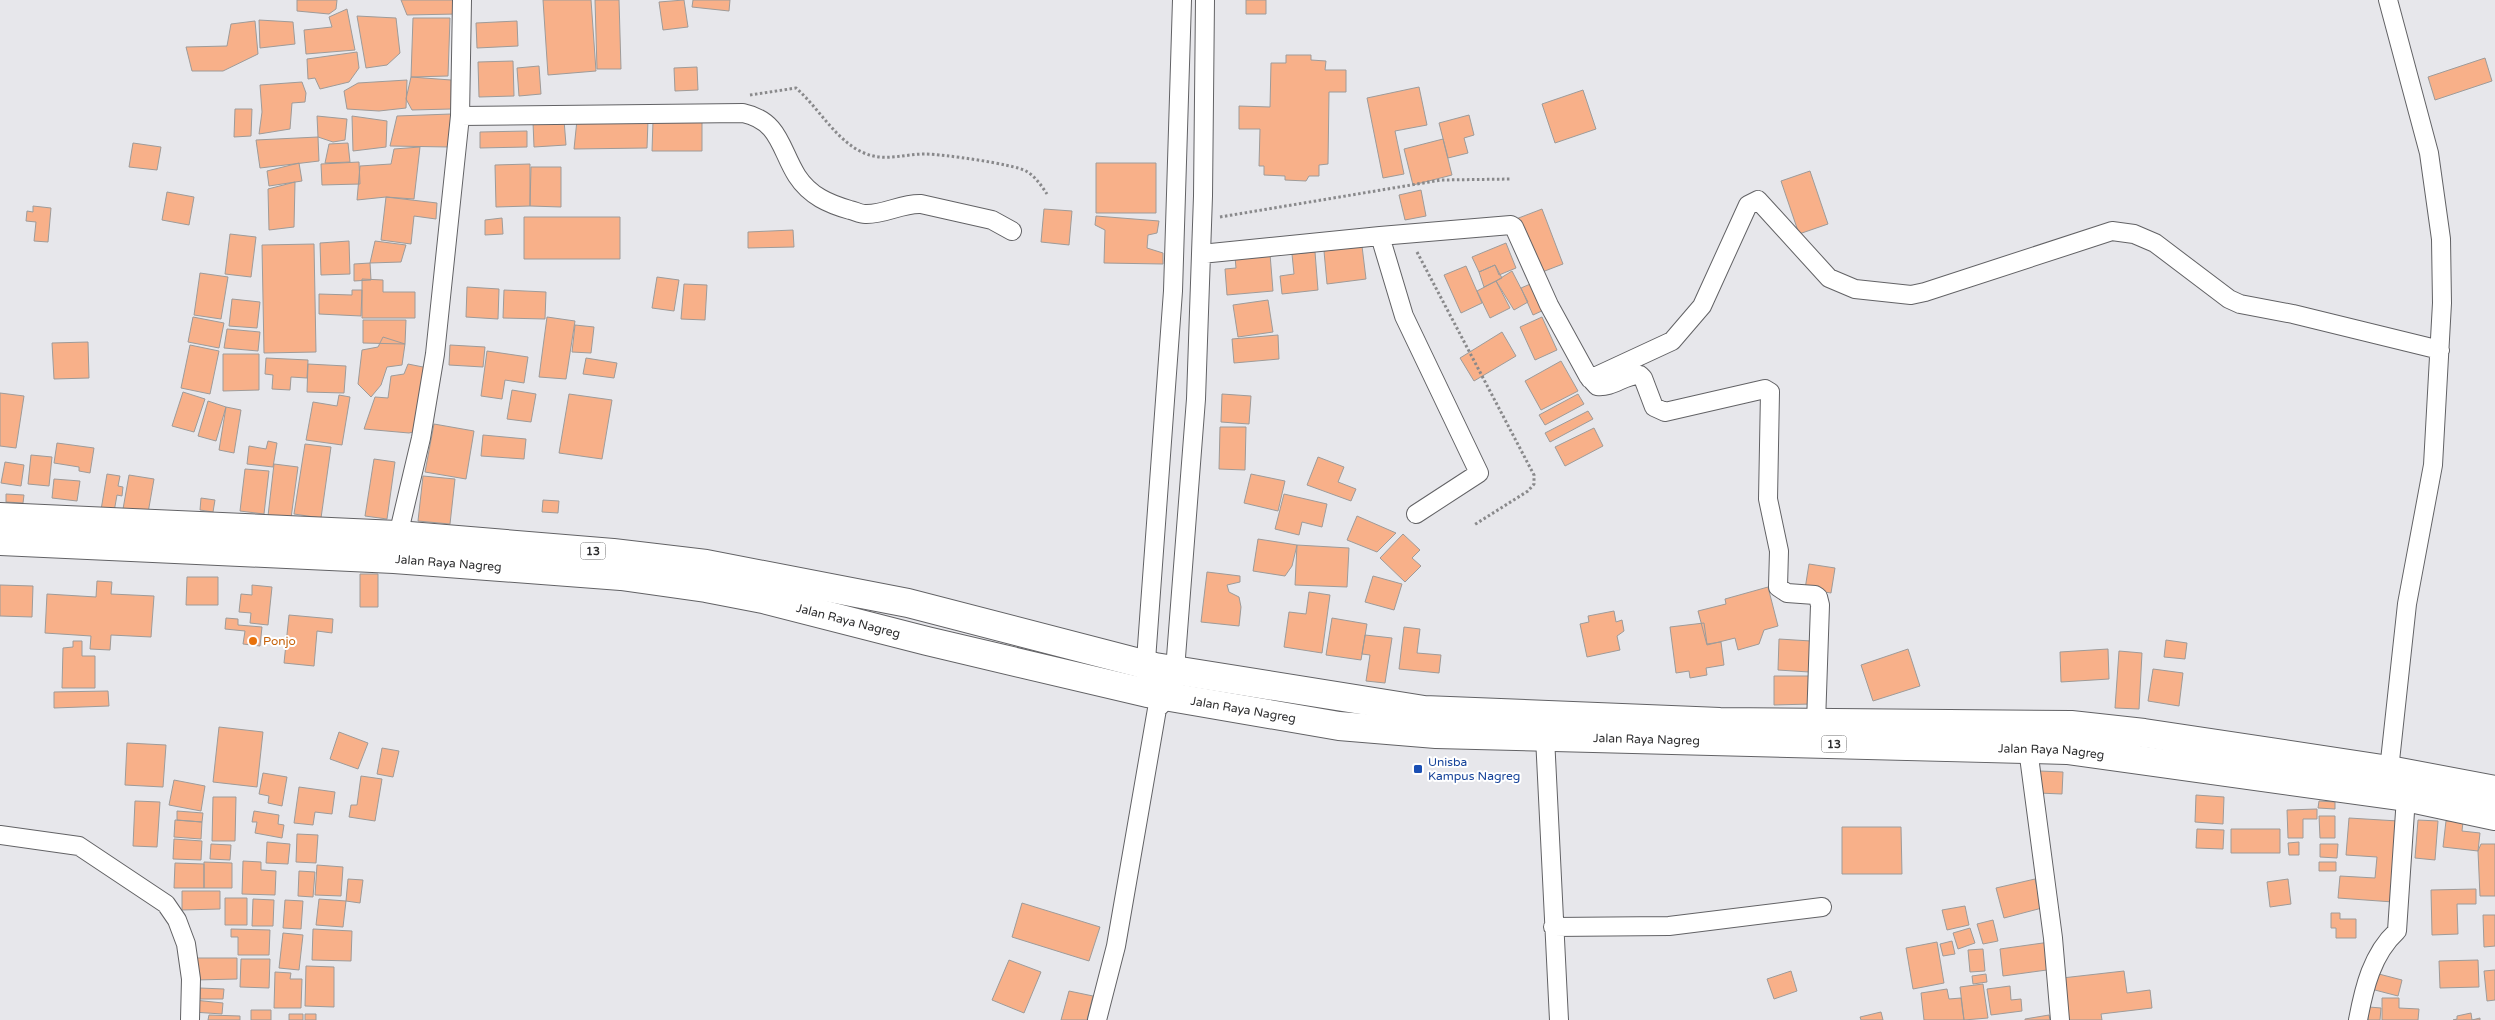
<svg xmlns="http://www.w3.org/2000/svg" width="2495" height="1020" viewBox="0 0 2495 1020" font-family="'Varela Round',sans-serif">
  <rect width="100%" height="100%" fill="#e7e7eb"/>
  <path fill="#f8b089" stroke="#9e9b99" d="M297,0h40l-1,9 -7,5 -32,-3z
    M401,0h56v14l-50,1z
    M543,0h48l5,71 -48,4z
    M595,0h24l2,69h-24z
    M684,0l4,27 -25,3 -4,-28z
    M693,0h37l-1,11 -37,-4z
    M1246,0h20v14h-20z
    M347,9l8,41 -49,4 -2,-24 28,-3 -3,-10z
    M357,16l39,2 4,35 -13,12 -21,3z
    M413,18h37l-2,58 -37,1z
    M259,20l34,2 2,22 -35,4z
    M255,21l3,33 -35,17h-31l-6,-24 41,-1 4,-22z
    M517,21l1,25 -41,2 -1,-25z
    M357,52l2,16 -10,14 -29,7 -5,-11 -7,1 -1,-20z
    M1286,55h25v5l15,1 -1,9h21v22h-17l-1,72 -9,1v11h-10l-3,5 -21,-1v-4l-21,-1v-9h-5l1,-37h-21v-23l31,1 1,-44h15z
    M2485,58l7,23 -57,19 -7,-23z
    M513,61l1,35 -35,1 -1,-35z
    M539,66l2,28 -22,2 -2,-28z
    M697,67l1,23 -23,1 -1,-23z
    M411,77l40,3v29l-39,1 -6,-11z
    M407,80l-1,28 -27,3 -32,-2 -3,-18 14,-8z
    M302,82l4,11 -1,9 -13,1 -2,26 -31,5 3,-22 -2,-27z
    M1419,87l8,38 -32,6 9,43 -21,4 -16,-80z
    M1583,90l13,39 -41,14 -13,-39z
    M235,109h17l-1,27 -17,1z
    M451,114l-2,33 -59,-1 7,-30z
    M1469,115l5,20 -10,3 4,15 -20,5 -9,-35z
    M317,116l30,3 -2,21 -12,2 -15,-5z
    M352,116l35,5 -1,26 -33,4z
    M564,120l2,25 -32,2 -1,-25z
    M577,120h71l-1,28 -73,1z
    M653,121h49v30h-50z
    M527,131v16l-47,1v-16z
    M318,137l1,24 -59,7 -4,-28z
    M1443,139l9,36 -39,10 -9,-36z
    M133,143l28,4 -4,23 -28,-3z
    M348,143l2,19 -25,1 4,-19z
    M420,147l-6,52 -28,-2 -29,3 3,-34 31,-2 3,-15z
    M359,162l1,22 -38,1 -1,-21z
    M299,163l3,18 -33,5 -2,-15z
    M1096,163h60v50h-60z
    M530,164v42l-34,1 -1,-42z
    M531,167h30v40l-31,-1z
    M1810,171l18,53 -29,10 -18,-53z
    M295,182l-1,45 -25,3 -1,-41z
    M1421,190l5,26 -21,4 -6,-25z
    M167,192l27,5 -5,28 -27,-5z
    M386,197l51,6 -1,16 -22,-3 -3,28 -30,-4z
    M33,206l18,2 -3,34 -14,-1 2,-19 -10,-1 1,-10 6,1z
    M1044,209l28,2 -3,34 -28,-3z
    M1542,209l21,55 -26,10 -21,-55z
    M1096,216l63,5 -2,12 -9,2 -1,13 16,5v11l-59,-1 1,-33 -10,-5z
    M524,217h96v42h-96z
    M502,218l1,16 -18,1v-15z
    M793,230l1,17 -46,1v-16z
    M230,234l26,3 -5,40 -26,-3z
    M349,241l1,33 -29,1 -1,-32z
    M375,241l31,4 -5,17 -31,1z
    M1506,243l10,25 -17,7 -4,-10 -16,7 -7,-15z
    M314,244l2,108 -52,1 -2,-108z
    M1362,246l4,33 -39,5 -3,-33z
    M1315,252l3,38 -36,4 -2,-18 14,-2 -2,-20z
    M1270,254l3,37 -46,4 -2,-26 11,-1 -1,-11z
    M370,263l1,17 -17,1v-17z
    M1495,265l7,13 -18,9 -5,-15z
    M1466,266l16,37 -21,10 -17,-38z
    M1512,271l16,31 -14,8 -18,-29z
    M200,273l28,4 -7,42 -27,-4z
    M657,277l22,3 -5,31 -22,-3z
    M362,279l21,1v12h32v26h-53z
    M1496,281l14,27 -20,10 -13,-27z
    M1535,282l11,27 -13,6 -12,-27z
    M684,284l23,1 -2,35 -24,-1z
    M467,287l32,2 -1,30 -32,-2z
    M352,290h10l-1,26 -42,-2v-20l33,1z
    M504,290l42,2 -1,27 -42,-1z
    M232,299l28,3 -3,26 -28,-2z
    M1268,300l5,32 -35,5 -5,-32z
    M193,317l31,6 -5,25 -31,-6z
    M547,317l28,4 -9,58 -27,-2z
    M1542,317l15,33 -22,10 -15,-33z
    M363,320h43l-1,24 -42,-1z
    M575,325l19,2 -3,26 -19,-1z
    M227,329l33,3 -2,19 -34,-3z
    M1502,332l14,24 -42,25 -14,-23z
    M1278,335l1,24 -45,4 -2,-24z
    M383,337l22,7 -3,21 -15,2 -6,18 -10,12 -13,-13 4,-34 16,-3z
    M88,342l1,36 -35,1 -2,-36z
    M190,345l29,6 -9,43 -29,-6z
    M450,345l35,2 -2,20 -34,-2z
    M487,351l41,6 -4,26 -19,-3 -3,19 -21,-3z
    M223,354h36v36l-36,1z
    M266,358l42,2 -1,18 -16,-1 -1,13 -18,-1 1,-14 -8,-1z
    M586,358l31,5 -3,15 -31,-4z
    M1561,361l17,30 -37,19 -16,-29z
    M308,364l38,2 -2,27 -37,-1z
    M408,364l20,4 -11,63 -8,2 -45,-4 11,-32 13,1 3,-22 13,-2z
    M512,390l24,4 -5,28 -24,-3z
    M183,392l22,7 -11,33 -22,-6z
    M0,393l24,3 -8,52 -16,-2z
    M569,394l43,6 -10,59 -43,-6z
    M1222,394l29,2 -2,28 -28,-2z
    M1578,394l6,10 -39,21 -6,-10z
    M339,395l11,2 -8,48 -36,-5 7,-38 24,4z
    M208,401l18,6 -10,34 -18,-5z
    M226,407l15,3 -7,43 -15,-3z
    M1588,411l5,8 -43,23 -5,-9z
    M434,424l40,7 -8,48 -41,-7z
    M1220,427h26l-1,43 -26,-1z
    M1594,428l9,18 -38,20 -10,-19z
    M483,435l43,4 -2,20 -43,-3z
    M268,441l9,2 -4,24 -26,-3 2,-18 17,3z
    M57,443l37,5 -4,25 -11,-2v-4l-25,-4z
    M305,444l26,3 -10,71 -27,-4z
    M31,455l21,2 -3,29 -21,-2z
    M1318,457l26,10 -6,15 18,7 -5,12 -44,-16z
    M374,459l21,3 -8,57 -22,-3z
    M5,462l19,3 -3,21 -20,-3z
    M274,464l24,3 -7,51 -23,-2z
    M245,469l24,2 -5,43 -24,-3z
    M107,474l13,2 -2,10 5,1 -1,9 -5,-1 -3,17 -13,-2z
    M1251,474l34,7 -7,30 -34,-8z
    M129,475l25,4 -6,34 -25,-4z
    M423,476l32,3 -5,45 -32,-3z
    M54,479l26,2 -3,20 -25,-3z
    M6,494l18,1 -1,8 -17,-1z
    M1284,494l43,10 -5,23 -20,-5 -3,13 -24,-6z
    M201,498l14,2 -2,12 -13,-2z
    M543,500l16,1 -1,12 -16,-1z
    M1357,516l39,17 -19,19 -30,-12z
    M1403,534l17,16 -8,8 9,8 -16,16 -25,-24z
    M1258,539l39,6 -5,21 -7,10 -32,-5z
    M1297,545l52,3 -2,39 -52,-2z
    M1809,564l26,4 -4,25 -26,-4z
    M1207,572l33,4v6l-13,3 2,7 10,5 2,10 -2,19 -38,-4z
    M360,574h18v33h-18z
    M1373,576l29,8 -8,26 -29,-8z
    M187,577h31v28h-32z
    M97,581l15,1 -1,12 43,2 -3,41 -40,-2 -1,15 -20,-1 1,-13 -46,-3 2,-39 49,3z
    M0,585l33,1 -1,31 -32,-1z
    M252,585l20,2 -4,38 -18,-2 1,-10 -12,-1 2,-18 11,1z
    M1768,587l10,39 -14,4 -5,14 -21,6 -3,-12 -28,7 -9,-34 28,-7 -1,-5z
    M1309,592l21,3 -8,58 -38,-6 5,-35 17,2z
    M1614,611l2,11 6,-2 2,11 -7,5 3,14 -33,7 -7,-33 9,-2 -1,-6z
    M289,615l44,4 -1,14 -15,-2 -3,35 -30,-3z
    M226,618l12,1v6l24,2 -2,19 -17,-2 2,-13 -20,-2z
    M1332,618l35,6 -6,36 -35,-5z
    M1704,623l3,21 14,-2 3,23 -18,3 1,7 -17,3 -1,-7 -13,2 -6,-46z
    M1404,627l16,2 -3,24 24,2 -2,18 -40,-4z
    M1365,635l27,3 -7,45 -19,-2 4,-26 -8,-1z
    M1779,639l32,2 -2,31 -31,-2z
    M2166,640l21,3 -2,16 -21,-2z
    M73,641h9v15h13v32h-33l1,-40 10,-1z
    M1908,649l12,37 -47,15 -12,-36z
    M2108,649l1,30 -48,3 -1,-30z
    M2119,651l23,2 -3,56 -24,-1z
    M2153,669l30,4 -4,33 -31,-5z
    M1774,676h37v28l-37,1z
    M108,691l1,15 -55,2v-16z
    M219,727l44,5 -6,55 -44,-5z
    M339,732l29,11 -10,26 -28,-10z
    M127,743l39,2 -3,42 -38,-2z
    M382,748l17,3 -6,26 -16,-3z
    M2040,771l23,1 -1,22 -24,-1z
    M263,773l24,4 -5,29 -14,-3 1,-7 -10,-2z
    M361,776l21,3 -7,42 -26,-4 2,-12h6z
    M174,780l31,6 -4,25 -32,-6z
    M299,787l36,5 -3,22 -17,-2 -2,13 -19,-2z
    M2196,795l28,2 -1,27 -28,-2z
    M213,797h23l-1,44h-23z
    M135,801l25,1 -3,45 -24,-1z
    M2319,801l16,1v7l-17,-1z
    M2317,809v10h-14v19h-15l-1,-28z
    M177,811l26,2 -1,9 -25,-2z
    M254,811l25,4 -1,9 6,1 -2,13 -27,-5 2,-11h-5z
    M2319,816h16v22h-15z
    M2349,818l49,3 -5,81 -55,-4 2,-22 35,2 2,-21 -31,-2z
    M175,820l27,2 -1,17 -27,-2z
    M2418,820l20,1 -3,39 -20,-2z
    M2446,821l17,1 -1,9 18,2 -2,18 -35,-4z
    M1842,827h59l1,47h-60z
    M2197,829l27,1 -1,19 -27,-1z
    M2231,829h49v24h-49z
    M297,834l21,1 -2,28 -20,-1z
    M174,839l28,2 -1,19 -28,-1z
    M267,842l23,2 -2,20 -22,-1z
    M2299,842v13h-10l-1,-12z
    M211,844l20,1 -1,15 -20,-1z
    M2320,844h18l-1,14 -17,-1z
    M2481,844h14v52h-15l-2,-45z
    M243,861l18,1v8l15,1 -1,24 -33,-1z
    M204,862l28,1v25h-28z
    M2319,862h17v9h-17z
    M175,863l29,1v24h-30z
    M317,865l26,2 -2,29 -26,-1z
    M299,871l16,1 -2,25 -15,-1z
    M348,879l15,1 -3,23 -14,-2z
    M2035,879l7,29 -38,10 -8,-30z
    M2288,879l3,25 -21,3 -3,-25z
    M2476,889v15h-19l1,30 -26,1 -1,-45z
    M182,891h38v18l-38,1z
    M225,898h22v27h-22z
    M253,899l21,1 -1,26h-21z
    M319,899l27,2 -3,26 -27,-2z
    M285,900l18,1 -2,28 -18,-1z
    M1022,903l78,24 -11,34 -77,-24z
    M1965,906l4,19 -22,5 -5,-20z
    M2331,913h9v6h16v19h-20v-10h-5z
    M2483,915h12v31l-11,1z
    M1993,920l5,21 -15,3 -6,-20z
    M1970,928l5,15 -17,6 -5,-16z
    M231,929l39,1 -1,25h-31v-18h-7z
    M313,929l39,2 -1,30 -39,-1z
    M283,933l20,2 -4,35 -20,-2z
    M1952,941l3,13 -12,2 -3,-12z
    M1937,942l7,41 -31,6 -7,-41z
    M2050,942l4,27 -51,7 -3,-27z
    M1983,949l2,22 -15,1 -2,-22z
    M196,958h41v21l-41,1z
    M241,959h29l-1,29 -29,-1z
    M1009,960l32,12 -17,41 -32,-13z
    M2478,960l1,27 -39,1 -1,-27z
    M306,966l28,1v40l-29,-1z
    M2495,970v30l-8,1 -3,-30z
    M1791,971l6,20 -23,8 -7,-20z
    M2124,971l3,22 23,-3 2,18 -51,6 1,6h-35l-5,-42z
    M275,972l16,1 -1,6h12l-1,29h-27z
    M2375,973l27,7 -4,16 -27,-7z
    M1986,974l1,8 -14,2 -1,-8z
    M1983,984l5,34 -24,2 -4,-33z
    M2010,986l1,14 10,-1 1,12 -31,4 -4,-26z
    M200,988l24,1 -1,10h-23z
    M1947,989l2,10 12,-1 3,22h-40l-3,-27z
    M1069,991l24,5 -6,24h-26z
    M2382,998h17v10l20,1 -1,11h-36z
    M194,1000l29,3 -1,11 -29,-2z
    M2369,1007l12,1 -1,12h-12z
    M251,1010h20v10h-20z
    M1881,1012l2,8h-22l-1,-3z
    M2471,1013l1,7 8,-2v2h-27l4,-1v-3z
    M289,1014h14v6h-14z
    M305,1014h11v6h-11z
    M209,1015l31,1v4h-32z
    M2049,1015l1,5h-25v-1z"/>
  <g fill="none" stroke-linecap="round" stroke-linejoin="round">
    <defs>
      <path id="street" d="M2388,0l41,153 12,86 1,64 -9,162 -26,139 -18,166
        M460,116l283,-3c37,8 37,36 54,63 13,20 32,28 53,34 5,1 10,4 15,4 19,1 37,-11 56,-10l71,16 20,11
        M1380,236l131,-11 3,2 35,78 39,71 9,10c16,2 28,-12 43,-11l3,3 11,29 11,5 100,-23 5,3 -2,107 11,52 -1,36 9,6 28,2 3,2 2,8 -4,118
        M1201,254l179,-18 24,80 75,157 -63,41
        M1590,379l82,-38 30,-35 46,-101 10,-5 71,78 26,11 56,6 14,-3 187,-61 22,3 21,9 74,56 11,5 53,10 147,36
        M396,544l25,-106 14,-84 25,-238 2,-116
        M1145,674l28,-383 9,-291
        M1545,737l14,283
        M2028,749l25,189 7,82
        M0,835l79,11 87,58 11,16 9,24 5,35 -1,41
        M1553,927l116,-1 153,-19
        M1097,1020l19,-74 41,-237 13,-13 5,-26 21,-271 7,-203 2,-196
        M2358,1020c6,-32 14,-66 39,-89l9,-134"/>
      <g id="highway">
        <path d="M0,517l397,18 216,18 93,11 202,39 247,64 269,43 296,12 351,3 73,8 245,37 106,20"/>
        <path id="s1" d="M0,541l394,18 227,17 85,12 57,11 164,42 220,52 192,33 97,8 631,16 339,47 89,19"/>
      </g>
    </defs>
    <use href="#street" stroke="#626265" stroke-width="20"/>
    <use href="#highway" stroke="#626265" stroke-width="30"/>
    <path stroke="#89898b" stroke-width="3" stroke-dasharray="2.5 2.5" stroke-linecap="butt" d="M750,95l46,-7c23,20 40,53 68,65 21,9 40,1 61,1 17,0 88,10 101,17 9,5 15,14 21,23
      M1220,217l221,-37 70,-1
      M1417,252l117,223v9l-6,7 -54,34"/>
    <use href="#street" stroke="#fff" stroke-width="18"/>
    <use href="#highway" stroke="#fff" stroke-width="28"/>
  </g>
  <circle fill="#e8710a" stroke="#fff" stroke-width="2" cx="253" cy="641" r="5"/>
  <rect fill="#1a4fb4" stroke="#fff" stroke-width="2" x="1413" y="764" width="10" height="10" rx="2.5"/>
  <g text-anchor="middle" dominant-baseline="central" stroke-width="4" stroke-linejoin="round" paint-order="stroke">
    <g fill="#fff" stroke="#6c6c6d" stroke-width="1">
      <rect x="580.5" y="542.5" width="25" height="17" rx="4"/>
      <rect x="1821.5" y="735.5" width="25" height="17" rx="4"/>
    </g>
    <g font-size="11" font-weight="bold" fill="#2d2d2e">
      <text x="593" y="551">13</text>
      <text x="1834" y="744">13</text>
    </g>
    <g font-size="12" fill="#2d2d2e" stroke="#fff">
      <text stroke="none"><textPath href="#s1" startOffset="449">Jalan Raya Nagreg</textPath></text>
      <text stroke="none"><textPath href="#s1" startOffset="854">Jalan Raya Nagreg</textPath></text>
      <text stroke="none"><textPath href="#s1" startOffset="1259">Jalan Raya Nagreg</textPath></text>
      <text stroke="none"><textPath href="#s1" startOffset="1664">Jalan Raya Nagreg</textPath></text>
      <text stroke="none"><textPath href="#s1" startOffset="2069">Jalan Raya Nagreg</textPath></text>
    </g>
    <g font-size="12" fill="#c56008" stroke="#fff" text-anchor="start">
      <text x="263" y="641">Ponjo</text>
    </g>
    <g font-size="12" fill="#164399" stroke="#fff" text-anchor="start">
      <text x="1428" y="762">Unisba<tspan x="1428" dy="14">Kampus Nagreg</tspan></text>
    </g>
  </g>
</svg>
